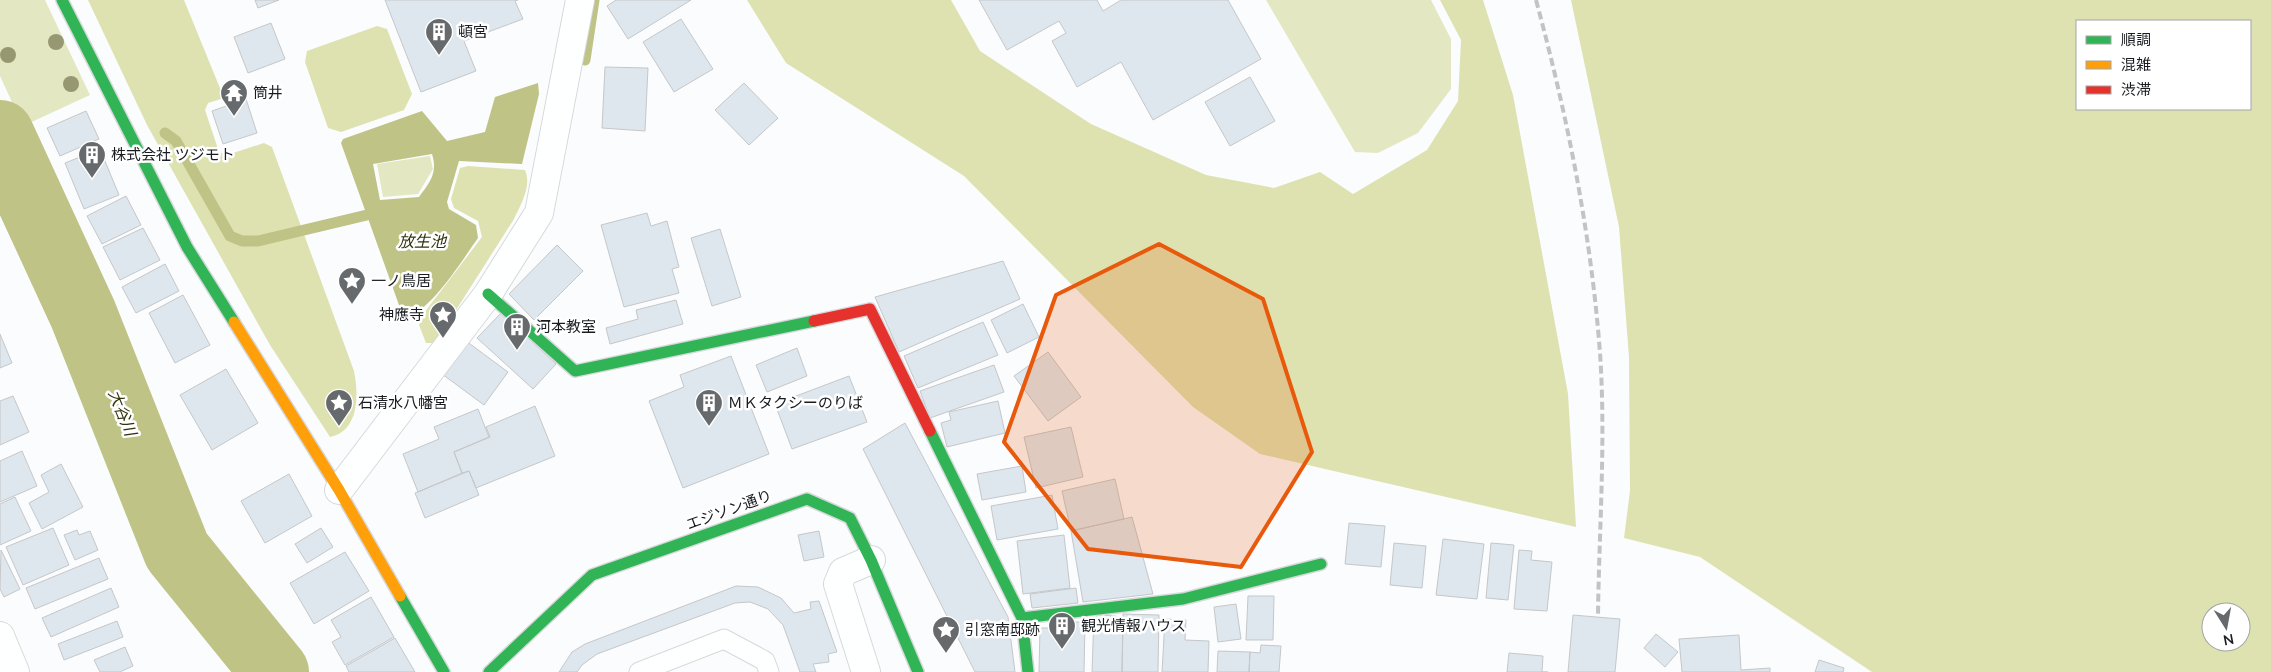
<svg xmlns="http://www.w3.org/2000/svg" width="2271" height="672" viewBox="0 0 2271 672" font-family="'Nunito Sans','Noto Sans JP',sans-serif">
  <rect width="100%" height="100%" fill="#fbfcfd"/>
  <path fill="#e4e8c2" d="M0,0h45l45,95 -67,31 -23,-50z
    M1266,0h165l20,39v50l-33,44 -40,20 -23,-1z
    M430,156l3,13 -15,25 -35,3 -6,-33z"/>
  <path fill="#dee2b1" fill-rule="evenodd" d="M88,0h96l40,98 -16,5 -3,7 14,42 8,3 37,-12 8,4 82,224c5,24 5,60 -24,66l-60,-92 -123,-220z
    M747,0h204l29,51 111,73 115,51 68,13 46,-16 33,22 74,-44 31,-49 3,-61 -21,-40h43l30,95 55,299 8,133 -316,-73 -67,-47 -229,-231 -178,-113z
    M1571,0h700v672h-399l-172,-115 -76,-19 6,-47 -1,-134 -10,-130zM2077,21h173v88h-173zM2211,612h30v30h-30z
    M377,26l10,3 25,65 -8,16 -63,22 -13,-4 -23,-66 2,-11z
    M468,166l57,4c7,16 -4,34 -11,49l-79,124h-9l-7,-18 2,-8 61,-80 -4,-16 -24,-13 -3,-9 9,-31z"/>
  <path fill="#bfc385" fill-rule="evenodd" d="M538,83l1,11 -17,70 -63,-3 -12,41 2,7 27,16 2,13c-15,21 -41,63 -63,75l-11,-2 -5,-6 -58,-162 2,-4 79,-28 25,30 38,-9 10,-35zM432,154c6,19 -2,28 -13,43l-39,3 -7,-36z"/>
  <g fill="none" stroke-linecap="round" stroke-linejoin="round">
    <path stroke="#bfc385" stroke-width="11" d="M585,60l9,-60
      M165,133l11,8 54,95 12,5h16l109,-26"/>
    <path stroke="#bfc385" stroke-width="68" d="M0,134l83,180 94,237 98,121"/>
  </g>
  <path fill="#dee6ee" stroke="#c5c7c9" d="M255,0h24l-21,8z
    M385,0h133l-3,1 8,18 -59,22 12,30 -55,21z
    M616,0h75l-63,39 -21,-33z
    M979,0h118l6,11 18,-11h107l33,59 -108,61 -32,-58 -44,25 -25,-46 14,-8 -7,-12 -52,29z
    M681,19l32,50 -39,23 -31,-50z
    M271,23l14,36 -37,14 -14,-36z
    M605,67l43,1 -3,63 -43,-3z
    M1250,77l25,44 -45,25 -25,-44z
    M744,83l34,35 -29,27 -34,-35z
    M246,99l11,34 -34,11 -11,-33z
    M86,111l13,28 -39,17 -13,-28z
    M100,149l19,46 -35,14 -19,-46z
    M126,196l15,29 -39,19 -15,-28z
    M647,213l4,13 16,-5 12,46 -7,2 7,24 -55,14 -23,-82z
    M143,228l17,32 -40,20 -17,-33z
    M720,229l21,68 -29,9 -21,-68z
    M557,245l26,26 -49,49 -25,-26z
    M1003,261l17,38 -121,53 -24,-55z
    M165,264l14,27 -43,22 -14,-26z
    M183,295l27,50 -35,18 -26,-50z
    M676,300l7,24 -73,20 -4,-16 32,-9 -2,-9z
    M1023,304l16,33 -32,16 -16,-33z
    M501,313l55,51 -23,25 -56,-51z
    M983,322l15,33 -80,33 -14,-32z
    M0,334l12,29 -12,5z
    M466,341l42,31 -24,33 -42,-31z
    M797,348l10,28 -40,16 -11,-27z
    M1048,352l33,45 -33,24 -34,-45z
    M731,356l38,98 -86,34 -34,-87 35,-14 -4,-12z
    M994,365l10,27 -74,26 -10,-27z
    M226,369l32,54 -46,27 -32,-55z
    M849,376l18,46 -75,27 -17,-45z
    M13,396l16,36 -29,13v-44z
    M998,401l7,32 -58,14 -6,-24 10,-3 -2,-8z
    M535,406l20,50 -79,32 -7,-17 -7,2 -8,-21 36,-15 -4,-10z
    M478,409l11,28 -35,15 8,21 -44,19 -15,-38 36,-15 -5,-12z
    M905,423l103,194 7,55h-40l-112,-223z
    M1071,427l12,50 -47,11 -12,-51z
    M22,451l15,35 -37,16v-41z
    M61,464l22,43 -41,22 -13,-26 20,-11 -8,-17z
    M1022,466l4,26 -44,8 -5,-26z
    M469,471l10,24 -54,23 -10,-25z
    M289,474l23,42 -47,27 -24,-42z
    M1115,479l9,40 -53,12 -9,-40z
    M1052,495l6,34 -61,11 -6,-34z
    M15,497l16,34 -31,14v-41z
    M1132,517l21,77 -70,8 -12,-71z
    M1349,523l36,3 -4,41 -36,-3z
    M53,528l16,37 -46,20 -17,-38z
    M321,528l12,19 -26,16 -12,-19z
    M77,530l2,5 11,-4 8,19 -23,10 -11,-25z
    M819,531l5,26 -20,4 -6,-26z
    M1064,535l6,53 -47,6 -6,-53z
    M1443,539l41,5 -7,55 -41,-4z
    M1394,543l32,3 -4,42 -32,-3z
    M1491,543l23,2 -6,55 -22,-2z
    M1,550l19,39 -16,8 -4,-8z
    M1519,550l13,1 -1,9 21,2 -5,49 -33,-2z
    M345,552l24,39 -55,33 -24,-41z
    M99,558l9,21 -73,30 -9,-21z
    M736,586l22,1 23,11 13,15 17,-4 -1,-7 9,-1 18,51 -9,2 1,8 -16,2 3,8h-16l-17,-47 -15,-16 -18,-7 -15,1 -138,51 -15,11 -5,7h-18l13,-20 13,-8z
    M111,588l8,19 -68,30 -9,-19z
    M1076,588l2,15 -46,5 -2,-14z
    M1248,596h26l-1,44h-27z
    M371,597l23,40 -49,28 -13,-23 9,-5 -10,-17z
    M1236,604l5,35 -23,3 -4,-35z
    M1123,614l36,1 -1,57h-36z
    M1094,615l22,1 -1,5 8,1 -1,50h-30z
    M1573,615l47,4 -5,53h-47z
    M1165,619l21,1 -1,20 24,1 -1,31h-46z
    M117,621l6,16 -59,23 -6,-16z
    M1059,622h26l-1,50h-45l1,-44h19z
    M1656,634l22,18 -13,15 -21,-19z
    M1739,635l2,35 29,-2v4h-88l-3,-33z
    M395,638l20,34h-66l-3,-6z
    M1261,645l20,1 -2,26h-30l1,-20 10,1z
    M125,647l8,19 -13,6h-20l-6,-12z
    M1218,651l32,1 -1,20h-32z
    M1509,653l34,3 -1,16h6h-41z
    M1819,660l25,8 -1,4h-28z"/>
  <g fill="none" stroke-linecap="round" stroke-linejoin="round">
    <defs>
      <path id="lane" d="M639,672l85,-33 41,22 4,11"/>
      <path id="street" d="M339,490l149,-196 51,-81 41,-213
        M0,636l15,36
        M866,672l-28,-88 5,-12 28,-12"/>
      <path id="fast" d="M62,0l125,247 47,75
        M488,294l87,77 239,-50
        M930,431l92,187 6,54
        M400,596l44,76
        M1022,618l161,-19 138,-35
        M489,672l103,-97 215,-76 43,19 21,42 47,112"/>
      <path id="slow" d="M234,322l105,168 61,106"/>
      <path id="jam" d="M814,321l56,-12 60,122"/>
    </defs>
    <use href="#lane" stroke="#d6d9db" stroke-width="21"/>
    <use href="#street" stroke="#d6d9db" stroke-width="30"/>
    <use href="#fast" stroke="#d6d9db" stroke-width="14"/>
    <use href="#slow" stroke="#d6d9db" stroke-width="14"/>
    <use href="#jam" stroke="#d6d9db" stroke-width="14"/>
    <use href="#lane" stroke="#feffff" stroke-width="19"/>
    <use href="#street" stroke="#feffff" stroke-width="28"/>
    <use href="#fast" stroke="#30b455" stroke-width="11"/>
    <use href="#slow" stroke="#ff9f0a" stroke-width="11"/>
    <use href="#jam" stroke="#e5322d" stroke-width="11"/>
    <path stroke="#c2c3c3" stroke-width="4" stroke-dasharray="8 4" stroke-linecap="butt" d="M1536,0c31,115 55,233 64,353 6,88 -1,176 -2,264"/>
  </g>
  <g fill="#969872">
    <circle cx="56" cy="42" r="8"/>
    <circle cx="8" cy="55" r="8"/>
    <circle cx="71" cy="84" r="8"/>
  </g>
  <path fill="#e8590c" fill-opacity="0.2" stroke="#e8590c" stroke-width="4" stroke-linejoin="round" d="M1159,244l104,55 49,153 -71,115 -153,-18 -84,-107 52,-147z"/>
  <defs>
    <symbol id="building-pin" viewBox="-11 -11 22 30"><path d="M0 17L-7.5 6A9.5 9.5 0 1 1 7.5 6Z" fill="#676a6d" stroke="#fff"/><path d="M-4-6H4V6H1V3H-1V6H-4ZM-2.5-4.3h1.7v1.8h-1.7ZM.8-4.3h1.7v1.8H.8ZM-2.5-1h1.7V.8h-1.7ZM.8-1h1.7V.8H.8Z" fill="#fff"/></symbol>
    <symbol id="temple-pin" viewBox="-11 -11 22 30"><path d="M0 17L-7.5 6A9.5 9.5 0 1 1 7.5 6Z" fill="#676a6d" stroke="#fff"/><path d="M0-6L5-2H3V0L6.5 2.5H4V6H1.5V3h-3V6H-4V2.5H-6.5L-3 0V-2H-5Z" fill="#fff"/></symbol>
    <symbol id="sight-pin" viewBox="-11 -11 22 30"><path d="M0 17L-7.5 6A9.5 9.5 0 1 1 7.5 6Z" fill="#676a6d" stroke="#fff"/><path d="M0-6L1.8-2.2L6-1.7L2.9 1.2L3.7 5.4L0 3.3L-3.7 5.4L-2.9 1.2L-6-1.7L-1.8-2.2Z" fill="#fff"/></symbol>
  </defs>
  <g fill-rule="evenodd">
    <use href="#building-pin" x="423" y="16" width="32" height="43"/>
    <use href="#temple-pin" x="218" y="77" width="32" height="43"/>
    <use href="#building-pin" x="76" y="139" width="32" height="43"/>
    <use href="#sight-pin" x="336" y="265" width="32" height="43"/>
    <use href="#sight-pin" x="427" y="299" width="32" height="43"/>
    <use href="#building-pin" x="501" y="311" width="32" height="43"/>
    <use href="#sight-pin" x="323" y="387" width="32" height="43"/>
    <use href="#building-pin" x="693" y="387" width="32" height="43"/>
    <use href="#building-pin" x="1046" y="610" width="32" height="43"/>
    <use href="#sight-pin" x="930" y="614" width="32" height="43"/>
  </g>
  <g text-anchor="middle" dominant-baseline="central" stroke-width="5" stroke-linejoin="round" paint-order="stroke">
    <g font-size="15" fill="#181c20" stroke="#fff" text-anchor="start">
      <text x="458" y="32">頓宮</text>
      <text x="253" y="93">筒井</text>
      <text x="111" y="155">株式会社 ツジモト</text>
      <text x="371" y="281">一ノ鳥居</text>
      <text x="424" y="315" text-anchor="end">神應寺</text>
      <text x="536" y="327">河本教室</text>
      <text x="358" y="403">石清水八幡宮</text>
      <text x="728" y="403">ＭＫタクシーのりば</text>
      <text x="1081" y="626">観光情報ハウス</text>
      <text x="965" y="630">引窓南邸跡</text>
    </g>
    <g font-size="15" fill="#181c20" stroke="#fff">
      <text transform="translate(729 510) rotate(-20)">エジソン通り</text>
    </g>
    <g font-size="16" font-style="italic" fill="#31330d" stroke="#fff">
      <text x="422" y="242">放生池</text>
      <text transform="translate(122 413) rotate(68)">大谷川</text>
    </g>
  </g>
  <rect x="2076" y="20" width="175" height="90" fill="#ffffff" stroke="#a3a4a6"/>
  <rect x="2086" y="36" width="25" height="8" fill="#30b455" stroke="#a3a4a6"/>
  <text x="2121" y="45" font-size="15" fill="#181c20">順調</text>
  <rect x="2086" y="61" width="25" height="8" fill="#ff9f0a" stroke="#a3a4a6"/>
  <text x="2121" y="70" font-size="15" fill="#181c20">混雑</text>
  <rect x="2086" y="86" width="25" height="8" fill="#e5322d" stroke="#a3a4a6"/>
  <text x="2121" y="95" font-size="15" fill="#181c20">渋滞</text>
  <g transform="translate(2226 627) rotate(169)"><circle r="24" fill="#ffffff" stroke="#a3a4a6"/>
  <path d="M0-4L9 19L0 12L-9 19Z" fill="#676a6d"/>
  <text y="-8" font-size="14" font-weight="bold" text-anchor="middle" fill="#181c20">N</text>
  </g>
</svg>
